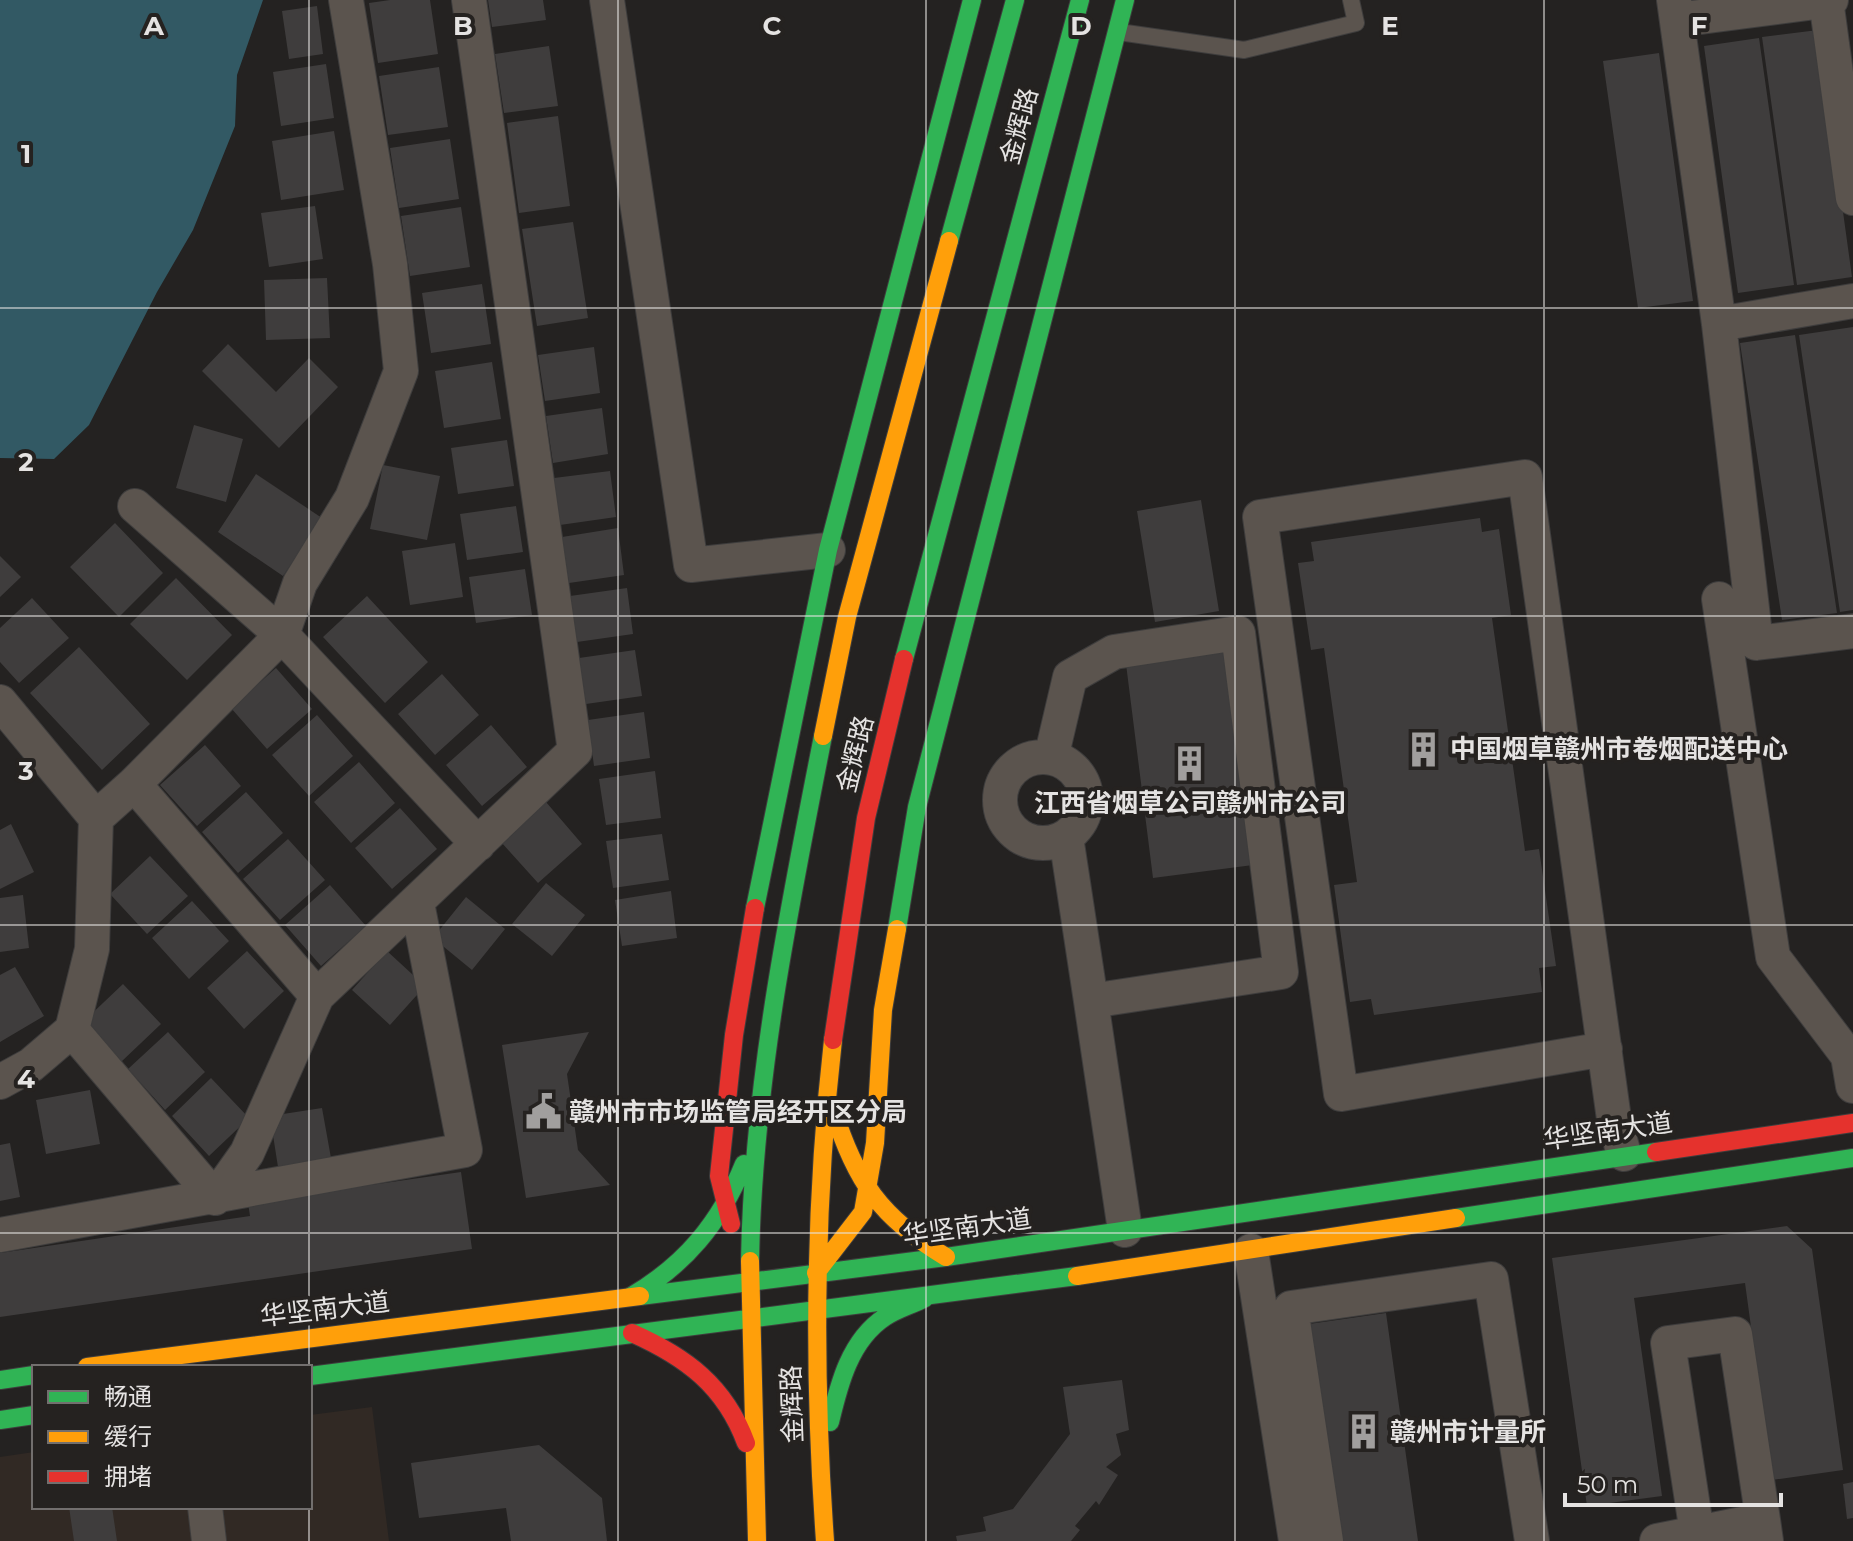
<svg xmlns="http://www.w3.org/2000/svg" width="1853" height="1541" viewBox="0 0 1853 1541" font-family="Montserrat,'Noto Sans SC',sans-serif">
  <rect width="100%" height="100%" fill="#242221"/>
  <path fill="#312924" d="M372,1407l17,134h-389v-84l34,-5v55h276v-92z"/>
  <path fill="#325964" d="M0,0h263l-26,75 -2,51 -42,104 -36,62 -68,133 -35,34 -54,-1z"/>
  <path fill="#3f3d3d" d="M390,0h40l8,54 -60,9 -9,-60z
    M488,0h55l3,20 -54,7z
    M317,6l6,48 -34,5 -7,-48z
    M1818,30l34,247 -55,8 -35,-248z
    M1759,38l35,247 -56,8 -34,-247z
    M549,46l9,60 -54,7 -9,-59z
    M1659,53l34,248 -55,7 -35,-247z
    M326,64l8,54 -53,8 -8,-54z
    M439,67l9,60 -60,8 -9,-59z
    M558,116l12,90 -51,7 -12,-90z
    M334,131l10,59 -63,10 -9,-59z
    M450,139l9,60 -60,9 -9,-60z
    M315,206l8,53 -54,8 -8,-54z
    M461,207l9,60 -60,9 -9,-60z
    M573,222l15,96 -51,8 -15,-97z
    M327,278l3,60 -64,2 -2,-60z
    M482,284l9,60 -60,9 -9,-60z
    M1853,327v283l-13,2 -41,-277z
    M1795,335l42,278 -55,7 -42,-277z
    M228,344l48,48 33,-34 29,29 -59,61 -77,-77z
    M594,347l6,46 -55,8 -7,-46z
    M492,362l9,57 -57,9 -9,-57z
    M602,408l6,46 -55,9 -7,-47z
    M194,425l49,14 -17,63 -50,-14z
    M507,440l7,46 -56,8 -7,-46z
    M383,465l57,11 -13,64 -57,-11z
    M610,471l6,46 -56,8 -6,-47z
    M256,474l66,44 -39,58 -65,-44z
    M1201,500l18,111 -64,11 -18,-111z
    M516,506l7,46 -56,8 -7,-46z
    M1480,518l2,14 17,-3 12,86 -19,3 33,233 14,-2 17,117 -17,2 3,24 -168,23 -3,-16 -21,3 -16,-117 23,-3 -33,-234 -13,2 -13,-87 16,-2 -3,-19z
    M115,523l48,50 -44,44 -49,-50z
    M618,528l6,47 -55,8 -7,-46z
    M455,543l8,54 -53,8 -8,-54z
    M0,556l21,21 -21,20z
    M525,569l7,46 -56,8 -7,-46z
    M176,578l56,57 -45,45 -57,-56z
    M627,588l6,46 -56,8 -7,-46z
    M367,596l61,66 -43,41 -62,-66z
    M32,598l37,40 -50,45 -19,-21v-34z
    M79,647l71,77 -48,46 -72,-77z
    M635,650l7,46 -56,8 -7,-46z
    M1226,651l27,214 -100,13 -27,-214z
    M276,668l36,41 -45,40 -36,-41z
    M442,674l37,41 -44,40 -37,-41z
    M644,712l6,46 -56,8 -6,-46z
    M317,715l36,41 -44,40 -37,-41z
    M491,725l36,42 -45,39 -36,-41z
    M205,745l36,41 -44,40 -37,-41z
    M359,762l36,41 -44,40 -37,-41z
    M655,771l6,47 -55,7 -7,-46z
    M246,792l37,41 -45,40 -36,-41z
    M546,802l36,42 -44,39 -37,-41z
    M400,808l37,41 -45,40 -37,-41z
    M11,824l23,48 -34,17v-59z
    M662,834l7,46 -56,8 -7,-47z
    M288,839l37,41 -45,40 -37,-41z
    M150,856l38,40 -41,38 -37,-40z
    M546,883l39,32 -33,41 -40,-32z
    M330,885l36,41 -45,40 -36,-41z
    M671,891l6,47 -55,8 -7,-46z
    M23,895l6,53 -29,4v-54z
    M466,897l39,32 -33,41 -39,-32z
    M192,901l37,40 -40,38 -37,-41z
    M247,951l37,40 -40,38 -37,-41z
    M387,951l38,35 -35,39 -38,-35z
    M15,967l29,49 -44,26v-67z
    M123,984l38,40 -40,38 -38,-40z
    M168,1032l37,40 -40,38 -37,-41z
    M589,1032l-22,42 11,76 32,35 -84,13 -24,-153z
    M211,1078l38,40 -40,38 -37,-40z
    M90,1090l10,54 -54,10 -10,-54z
    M322,1108l9,50 -53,9 -8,-51z
    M10,1143l10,54 -20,4v-56z
    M461,1172l11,77 -472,68v-64l250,-37 -2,-13 4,-1z
    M1787,1226l25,23 31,221 -71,10 -27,-197 -111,15 28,198 -75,10 -35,-248z
    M1386,1313l32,228h-79l-30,-217z
    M1122,1380l7,50 -13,4 5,21 -15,12 12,8 -19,30 -3,-4 -21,25 5,4 -9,11h-114l-1,-5 30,-5 -3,-14 30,-8 57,-75 -7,-47z
    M539,1445l63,53 5,43h-96l-5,-33 -87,10 -8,-55z
    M1853,1482v36l-6,1 -4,-35z
    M69,1507h43l5,34h-43z"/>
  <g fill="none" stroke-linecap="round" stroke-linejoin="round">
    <defs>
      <path id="lane" d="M1119,32l125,18 112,-27 -5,-23"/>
      <path id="street" d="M607,0l84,565 137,-15
        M1674,0l45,324 37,319 97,-12
        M1826,0l27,198
        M1677,20l154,-20
        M1719,324l134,-23
        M135,506l147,129 196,209
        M1719,599l54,358 75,99 5,30
        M0,702l96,116 -4,131 -20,81 -41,35 -31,17
        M1000 800a43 43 0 1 1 86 0a43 43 0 1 1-86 0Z
        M1051,758l19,-81 44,-25 124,-19 43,339 -190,29 34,229
        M134,784l183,212
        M96,818l38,-34 148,-149 18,-52 52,-85 49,-127 -11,-107 -44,-264
        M1066,837l25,164
        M72,1030l143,168 32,-45 70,-157 258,-245 -106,-751
        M1605,1049l-264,45 -81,-577 265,-40 89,642 10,35
        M0,1235l465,-85 -48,-247
        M1251,1251l45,290
        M205,1507l4,34
        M1697,1533l-29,-190 67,-9 28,186
        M1326,1541l-35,-233 200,-29 41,262
        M1657,1541l106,-21 3,21"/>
      <path id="fast" d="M949,241l66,-241
        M904,659l176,-659
        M755,908l73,-358 144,-550
        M897,929l20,-122 208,-807
        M1456,1218l397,-60
        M750,1261c3,-177 39,-352 73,-525
        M640,1296l306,-39 710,-105
        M630,1297c55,-32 90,-74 114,-133
        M310,1376l767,-100
        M0,1380l34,-5
        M0,1420l34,-5
        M830,1422c9,-38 20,-82 55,-105 12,-8 27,-12 40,-19"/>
      <path id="slow" d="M823,736l24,-119 102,-376
        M833,1109c22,72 48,109 113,148
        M750,1261l7,280
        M816,1273l47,-61 12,-69 8,-133 14,-81
        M1077,1276l379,-58
        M87,1367l553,-71
        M825,1541c-12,-168 -11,-334 8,-501"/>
      <path id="jam" d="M833,1040l33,-222 38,-159
        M1656,1152l197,-29
        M731,1224l-12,-48 15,-141 21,-127
        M632,1333c54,24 93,53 114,110"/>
    </defs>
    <use href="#lane" stroke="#3e3d3d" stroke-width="18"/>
    <use href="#street" stroke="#3e3d3d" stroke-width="36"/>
    <use href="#fast" stroke="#3e3d3d" stroke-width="20"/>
    <use href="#slow" stroke="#3e3d3d" stroke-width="20"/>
    <use href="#jam" stroke="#3e3d3d" stroke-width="20"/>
    <use href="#lane" stroke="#5b544e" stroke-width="16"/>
    <use href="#street" stroke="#5b544e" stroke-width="34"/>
    <use href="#fast" stroke="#30b455" stroke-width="18"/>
    <use href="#slow" stroke="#ff9f0a" stroke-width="18"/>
    <use href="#jam" stroke="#e5322d" stroke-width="18"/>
  </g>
  <path fill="none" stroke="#e5e3e2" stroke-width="2" stroke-opacity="0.55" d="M309,0v1367M618,0v1541M926,0v1541M1235,0v1541M1544,0v1541M0,308h1853M0,616h1853M0,925h1853M0,1233h1853M309,1507v34"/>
  <defs>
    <symbol id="building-bare" viewBox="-9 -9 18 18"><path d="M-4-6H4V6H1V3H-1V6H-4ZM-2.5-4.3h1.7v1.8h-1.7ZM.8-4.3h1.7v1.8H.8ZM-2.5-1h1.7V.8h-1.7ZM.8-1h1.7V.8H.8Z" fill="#a19f9e" stroke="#252220" stroke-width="2.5" paint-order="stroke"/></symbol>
    <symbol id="civic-bare" viewBox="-9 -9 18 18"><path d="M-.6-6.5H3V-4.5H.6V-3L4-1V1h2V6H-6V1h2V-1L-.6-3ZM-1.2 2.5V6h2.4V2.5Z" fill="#a19f9e" stroke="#252220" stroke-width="2.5" paint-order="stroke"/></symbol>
  </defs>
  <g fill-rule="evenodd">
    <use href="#building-bare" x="1398" y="724" width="51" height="51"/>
    <use href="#building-bare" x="1164" y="738" width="51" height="51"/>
    <use href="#civic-bare" x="518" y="1086" width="51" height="51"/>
    <use href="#building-bare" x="1338" y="1406" width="51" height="51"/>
  </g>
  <g text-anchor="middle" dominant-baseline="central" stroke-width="8" stroke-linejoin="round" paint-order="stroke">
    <g font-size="26" fill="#e5e3e2" stroke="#252220">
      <text transform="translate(1019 126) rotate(-75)">金辉路</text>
      <text transform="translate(855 754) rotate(-76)">金辉路</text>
      <text transform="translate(1608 1131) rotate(-8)">华坚南大道</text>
      <text transform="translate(967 1227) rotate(-8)">华坚南大道</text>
      <text transform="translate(325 1309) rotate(-7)">华坚南大道</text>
      <text transform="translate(792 1404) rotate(-92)">金辉路</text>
    </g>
    <g font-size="26" font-weight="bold" fill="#e5e3e2" stroke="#252220" text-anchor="start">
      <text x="1450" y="749">中国烟草赣州市卷烟配送中心</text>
      <text x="1190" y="803" text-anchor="middle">江西省烟草公司赣州市公司</text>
      <text x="569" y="1112">赣州市市场监管局经开区分局</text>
      <text x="1390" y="1432">赣州市计量所</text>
    </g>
  </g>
  <g font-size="26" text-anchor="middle" font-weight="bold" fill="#e5e3e2" stroke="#252220" stroke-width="8" stroke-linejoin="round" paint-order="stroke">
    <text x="154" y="35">A</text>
    <text x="463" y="35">B</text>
    <text x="772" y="35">C</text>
    <text x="1081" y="35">D</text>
    <text x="1390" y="35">E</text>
    <text x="1699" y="35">F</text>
    <text x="26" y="163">1</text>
    <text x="26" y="471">2</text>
    <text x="26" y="780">3</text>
    <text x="26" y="1088">4</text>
  </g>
  <rect x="32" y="1365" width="280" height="144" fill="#252220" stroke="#726f6e" stroke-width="2"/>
  <rect x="48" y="1391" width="40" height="12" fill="#30b455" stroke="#726f6e" stroke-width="2"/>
  <text x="104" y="1405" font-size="24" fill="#e5e3e2">畅通</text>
  <rect x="48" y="1431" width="40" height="12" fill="#ff9f0a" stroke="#726f6e" stroke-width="2"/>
  <text x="104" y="1445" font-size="24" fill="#e5e3e2">缓行</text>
  <rect x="48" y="1471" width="40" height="12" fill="#e5322d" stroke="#726f6e" stroke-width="2"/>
  <text x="104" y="1485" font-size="24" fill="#e5e3e2">拥堵</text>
  <path d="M1565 1493v12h216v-12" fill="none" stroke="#e5e3e2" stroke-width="4"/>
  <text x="1577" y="1493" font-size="24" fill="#e5e3e2" stroke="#252220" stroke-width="6" paint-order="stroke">50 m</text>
</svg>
